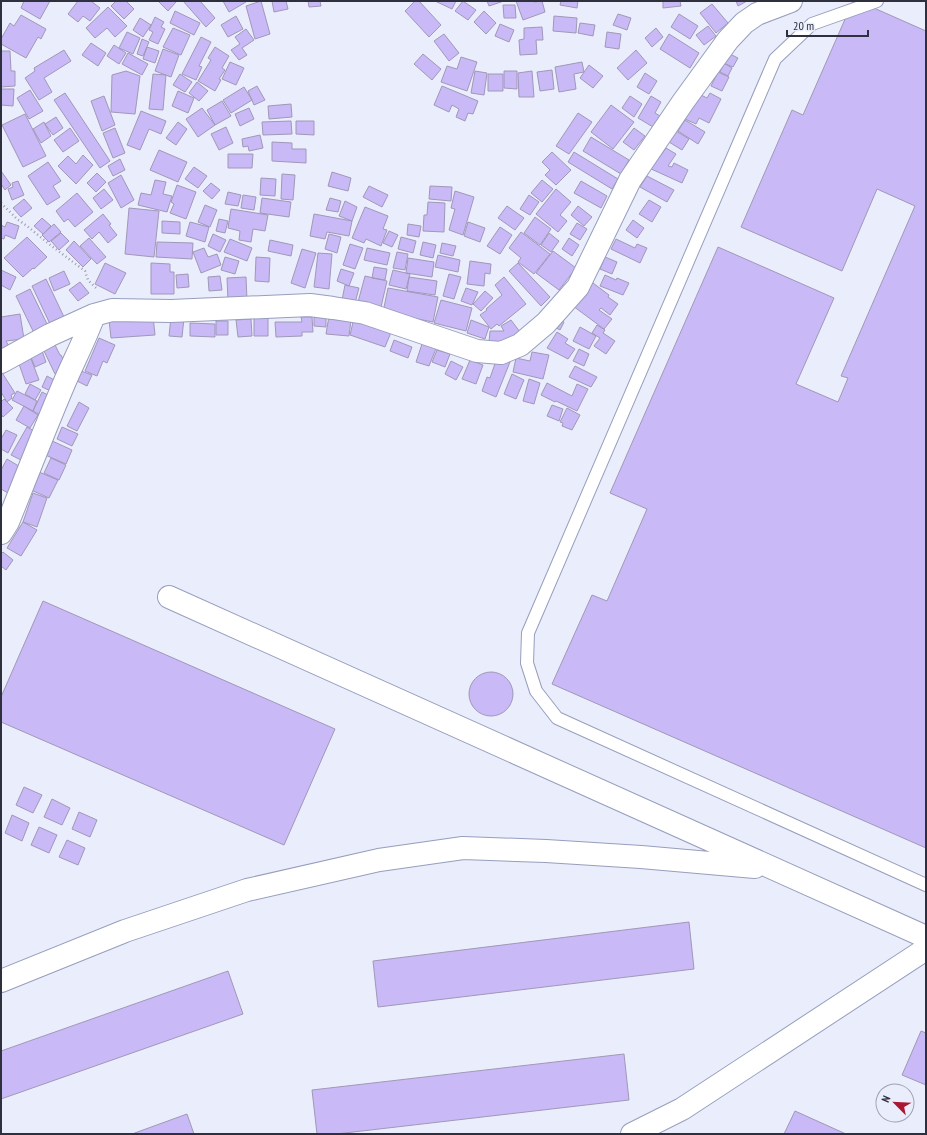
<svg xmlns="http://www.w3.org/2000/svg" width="927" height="1135" viewBox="0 0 927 1135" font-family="'PT Sans Narrow',sans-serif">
  <rect width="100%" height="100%" fill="#eaedfb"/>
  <path fill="#c9b9f7" stroke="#a098b8" d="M24,1h26l-10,18 -19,-11z
    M78,1h13l9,7 -10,13 -7,-5 -5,6 -10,-8z
    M116,1h10l8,8 -10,10 -13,-13z
    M158,1h17l1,1 -8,9z
    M183,1h17l15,17 -9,9z
    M223,1h22l1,1 -17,10z
    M261,1l9,33 -15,5 -9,-33z
    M272,1h14l2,8 -14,3z
    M308,1h12l1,5 -12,1z
    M415,1h4l22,24 -12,12 -24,-26z
    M435,1h21l-4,8z
    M463,1l13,9 -8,10 -13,-9z
    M487,1h17l-15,5z
    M516,1h17l1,1 8,-1 3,11 -22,8z
    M561,1h17l-1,7 -17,-3z
    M663,1h17l1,5 -18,2z
    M736,1h11l-9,5z
    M853,1h5l68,30v817l-374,-164 40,-89 15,6 40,-92 -37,-16 108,-246 116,51 -38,86 42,18 10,-24 -7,-2 74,-170 -38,-17 -35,82 -101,-44 51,-117 11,5z
    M712,4l16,19 -12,10 -16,-20z
    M503,5h12l1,13h-12z
    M108,7l19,19 -12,11 -8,-9 -12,10 -9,-10z
    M175,11l25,12 -6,12 -24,-12z
    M484,11l12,12 -10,11 -12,-12z
    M618,14l13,4 -4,12 -14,-5z
    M679,14l19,12 -8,13 -19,-12z
    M21,15l25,14 -5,10 -3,-2 -12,21 -25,-14v-5l9,-16 4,3z
    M236,16l7,13 -15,8 -7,-12z
    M554,16l23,2 -1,15 -23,-2z
    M155,17l9,5 -3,5 4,2 -7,15 -9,-4 4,-8 -4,-2z
    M140,18l11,7 -8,12 -10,-7z
    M580,23l15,2 -2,11 -15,-3z
    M500,24l14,6 -5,12 -14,-6z
    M708,26l8,10 -12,9 -8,-10z
    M542,27l1,13h-7l1,14 -17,1 -1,-15 5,-1v-11z
    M173,28l17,7 -9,20 -18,-8z
    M656,28l7,9 -11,10 -7,-9z
    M246,29l8,11 -12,8 5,7 -8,5 -8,-10 9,-6 -5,-7z
    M127,32l13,6 -7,16 -14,-6z
    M607,32l14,2 -2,15 -14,-2z
    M444,34l15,19 -10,8 -15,-20z
    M669,34l30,19 -9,15 -30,-19z
    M201,37l10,5 -12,24 3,1 -6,13 -14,-6z
    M142,39l7,3 -6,14 -6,-2z
    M91,43l15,10 -8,13 -16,-11z
    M114,45l12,8 -7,11 -12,-8z
    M147,47l12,4 -4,12 -12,-4z
    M215,47l14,9 -7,12 3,2 -6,9 2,1 -6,11 -17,-10 13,-21 -3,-2z
    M163,49l16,6 -8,22 -16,-6z
    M64,50l7,11 -27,17 8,14 -13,8 -14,-22 10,-7 -1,-3z
    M636,50l11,13 -19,17 -11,-12z
    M1,51h9l1,20h4v15l-14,1z
    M128,53l20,11 -6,11 -20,-11z
    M728,53l10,5 -5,9 -10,-4z
    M423,54l18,15 -9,11 -18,-16z
    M461,57l16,5 -10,29 -26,-9 6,-16 10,3z
    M230,62l14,6 -8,17 -14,-6z
    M582,62l2,10 -10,2 2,15 -17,3 -4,-25z
    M724,63l8,5 -4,8 -8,-4z
    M589,65l14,11 -10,12 -13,-10z
    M552,70l2,19 -14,2 -3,-19z
    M126,71l14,5 -5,38 -24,-2 1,-37z
    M475,71l12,2 -3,22 -13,-2z
    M504,71h13v18l-13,-1z
    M532,71l2,26h-15l-1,-24z
    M718,72l11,5 -7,14 -11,-5z
    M645,73l12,8 -8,13 -12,-7z
    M153,74l13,1 -3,35 -14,-1z
    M180,74l12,8 -7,10 -12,-7z
    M488,74h15v17h-15z
    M197,82l11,9 -9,10 -10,-8z
    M257,86l8,14 -11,5 -6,-14z
    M442,86l36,15 -5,13 -5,-1 -3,8 -9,-4 3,-8 -7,-4 -3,7 -15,-7z
    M244,87l8,13 -21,13 -8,-13z
    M1,89h13l-1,17 -12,-1z
    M30,90l13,21 -14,8 -12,-21z
    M178,91l16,7 -6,15 -16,-7z
    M65,93l45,68 -10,7 -46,-68z
    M697,93l10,5 3,-5 11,6 -12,24 -10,-5 -3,6 -11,-5z
    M104,96l11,29 -13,6 -11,-30z
    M630,96l12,8 -8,13 -12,-9z
    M651,96l10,6 -6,11 5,3 -7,11 -15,-9z
    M222,101l9,15 -16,9 -8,-15z
    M291,104l1,13 -23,2 -1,-13z
    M611,105l23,17 -21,27 -22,-17z
    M202,108l13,17 -17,12 -12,-18z
    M249,108l5,11 -14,7 -5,-12z
    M141,111l25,10 -5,13 -12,-5 -9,21 -13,-5z
    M578,113l14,9 -23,32 -13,-8z
    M25,114l21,42 -23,11 -21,-42z
    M56,117l7,11 -10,7 -8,-11z
    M685,120l20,12 -7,12 -20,-13z
    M291,121l1,13 -29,1 -1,-13z
    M296,121h18v14l-18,-1z
    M44,122l7,14 -10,7 -8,-14z
    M178,122l9,7 -11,16 -10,-7z
    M226,127l7,16 -14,7 -8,-16z
    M70,128l9,13 -16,11 -9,-12z
    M115,128l10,25 -12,5 -10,-25z
    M634,128l11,8 -11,14 -11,-8z
    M676,131l13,8 -7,11 -13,-8z
    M260,135l3,13 -14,3 -1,-5 -5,1 -1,-8z
    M591,137l38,23 -8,14 -38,-23z
    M272,142l20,1v6h14v14l-34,-2z
    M666,148l10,6 -8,12 4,1 2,-4 14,7 -6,13 -33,-15 6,-10 3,1z
    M159,150l28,12 -9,20 -28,-12z
    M552,152l19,18 -15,15 -11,-10 5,-5 -8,-8z
    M574,152l44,27 -6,10 -44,-27z
    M228,154h25l-1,14h-24z
    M83,155l10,10 -17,19 -18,-18 10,-10 8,8z
    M120,159l5,11 -12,6 -5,-10z
    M48,162l13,19 -8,5 7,11 -13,8 -19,-29z
    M194,167l13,9 -9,12 -13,-9z
    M1,171l10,14 -6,5 -4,-6z
    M332,172l19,6 -3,13 -20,-5z
    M97,173l9,9 -10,10 -9,-9z
    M282,174l13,1 -2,25 -12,-1z
    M121,175l13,25 -13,8 -13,-25z
    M647,176l27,14 -7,12 -27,-15z
    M261,178l15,1 -1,17 -15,-1z
    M155,180l11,2 -3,12 9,2 -5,16 -29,-7 3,-12 10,2z
    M542,180l11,9 -11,13 -11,-9z
    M18,181l6,14 -12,5 -4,-11 5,-2 -1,-4z
    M581,181l26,15 -6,12 -27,-15z
    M211,183l9,7 -8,9 -9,-8z
    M177,185l19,7 -10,27 -16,-6 4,-9 -3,-2z
    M369,186l19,9 -6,12 -19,-10z
    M430,186l22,1 -1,14 -22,-2z
    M104,189l9,11 -12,9 -8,-11z
    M556,189l15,13 -11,13 7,6 -9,11 -22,-18z
    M455,191l19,6 -11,38 -14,-5 6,-21 -4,-1z
    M228,192l13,3 -3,11 -13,-2z
    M77,193l16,19 -18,15 -7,-8 -4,3 -8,-11z
    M243,195l13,2 -2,13 -13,-2z
    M529,195l10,7 -9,13 -10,-6z
    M262,198l29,4 -2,15 -29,-4z
    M330,198l11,3 -3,11 -12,-2z
    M24,199l8,9 -11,9 -8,-9z
    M649,200l12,7 -9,15 -13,-8z
    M345,201l12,6 -5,14 -13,-5z
    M428,202l17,1 -1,29 -21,-1 1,-16h3z
    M205,205l12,5 -7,17 -12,-5z
    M507,206l17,12 -9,12 -17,-12z
    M578,206l14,11 -8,9 -13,-11z
    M365,207l23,9 -5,13 4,1 -6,16 -15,-7 -2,4 -12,-5z
    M129,208l30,3 -5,46 -29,-3z
    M231,209l37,6 -3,16 -12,-2 -2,13 -12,-2 1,-9 -12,-3z
    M103,214l8,10 -2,1 8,10 -9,8 -9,-11 -7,7 -8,-9z
    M314,214l38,7 -3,15 -22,-4 -2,7 -15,-3z
    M535,217l16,12 -11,16 -16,-12z
    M42,218l9,8 -8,8 -9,-8z
    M219,219l9,2 -3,12 -9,-2z
    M633,220l11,8 -7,10 -11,-8z
    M162,221l18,1v12l-18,-1z
    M7,222l12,4 -4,13 -10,-4 -1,4 -3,-1v-13l4,2z
    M190,222l19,5 -4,15 -19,-6z
    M468,222l17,6 -5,14 -16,-6z
    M577,223l10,6 -7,11 -10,-6z
    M54,224l7,8 -12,10 -7,-7z
    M408,224l13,2 -2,11 -12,-2z
    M500,227l12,8 -12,19 -13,-8z
    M389,231l9,4 -6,12 -9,-4z
    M521,232l29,22 -16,20 -16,-12 3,-4 -12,-10z
    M61,233l8,8 -10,9 -8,-9z
    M549,233l10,8 -8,11 -10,-7z
    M213,234l13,6 -6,12 -12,-6z
    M329,234l12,3 -4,16 -12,-4z
    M27,237l20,20 -13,12 -1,-1 -10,9 -19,-19z
    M401,237l15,4 -3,12 -15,-4z
    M89,238l17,19 -9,7 -17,-18z
    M569,238l10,7 -7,11 -10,-7z
    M230,239l22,9 -5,13 -23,-9z
    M616,239l19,9 2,-4 10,4 -7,15 -29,-14z
    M270,240l23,5 -2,11 -23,-5z
    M74,241l17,18 -8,8 -17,-17z
    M157,242l36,1 -1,16 -36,-2z
    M423,242l13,3 -3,13 -13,-3z
    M442,243l14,3 -3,10 -13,-3z
    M350,244l13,4 -8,21 -12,-4z
    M204,248l4,9 9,-3 4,11 -20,8 -8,-21z
    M367,248l23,5 -3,12 -23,-5z
    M302,249l14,4 -11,35 -14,-5z
    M553,251l23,17 -17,22 -23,-17z
    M397,252l11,2 -3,16 -12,-2z
    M318,253l14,1 -3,35 -15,-2z
    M438,255l22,5 -2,12 -23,-5z
    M225,257l14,4 -4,13 -14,-4z
    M256,257l14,1 -1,24 -14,-1z
    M605,257l12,5 -5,12 -12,-5z
    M408,258l26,4 -2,15 -26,-4z
    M470,261l21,3 -1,10 -5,-1 -1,13 -17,-2z
    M105,263l21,10 -11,21 -20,-10z
    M151,263l19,1v8h4v22h-23z
    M518,263l32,34 -9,9 -32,-35z
    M374,267l13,2 -2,11 -13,-2z
    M341,269l13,4 -5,13 -12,-5z
    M1,270l15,7 -6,13 -9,-5z
    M393,270l17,4 -4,15 -17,-4z
    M64,271l6,13 -16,7 -5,-13z
    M188,274l1,13 -12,1 -1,-13z
    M449,274l12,3 -7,22 -11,-3z
    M605,275l11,5 1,-2 12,5 -6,12 -23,-9z
    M220,276l2,14 -13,1 -1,-14z
    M365,276l22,5 -6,26 -23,-5z
    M246,277l1,23 -19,1 -1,-23z
    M409,277l28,4 -2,14 -28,-4z
    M504,277l22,27 -27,22 -2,-2 -6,5 -11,-14 7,-5 -1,-1 16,-14 -7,-10z
    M46,279l18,38 -14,7 -18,-38z
    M80,282l9,11 -11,8 -9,-11z
    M591,283l1,1 1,-1 16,12 -1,2 10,7 -8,11 -9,-7 -2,2 13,9 -8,10 -31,-23z
    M345,285l14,3 -4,15 -13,-3z
    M388,288l50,9 -5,25 -50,-10z
    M466,288l12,4 -6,13 -11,-4z
    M30,289l18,37 -14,7 -18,-37z
    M485,291l8,7 -12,13 -8,-7z
    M441,300l31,8 -6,23 -32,-8z
    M20,314l4,25 -18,2 4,7 -9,5v-36z
    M314,314l12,1v12l-12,-1z
    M153,316l2,19 -44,3 -2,-18z
    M329,316l22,4 -2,16 -23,-2z
    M171,317l13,1 -2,19 -13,-1z
    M301,317h11l1,15h-11v4l-26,1 -1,-15h27z
    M254,318h14v18h-14z
    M354,318l38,12 -7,17 -35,-12z
    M557,318l7,4 -4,8 -7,-4z
    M251,319l1,17 -14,1 -2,-17z
    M471,320l18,7 -4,12 -18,-6z
    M511,320l9,12 -10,7 -11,4 -10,-1 1,-11h14l-3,-5z
    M216,321h12v14h-12z
    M190,323l25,1v13l-25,-1z
    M597,325l8,5 -2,3 12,8 -9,13 -12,-8 6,-8 -8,-5z
    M580,327l16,9 -7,13 -16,-8z
    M557,332l11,7 -3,4 10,6 -7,10 -21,-11z
    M99,338l16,7 -8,18 -4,-2 -6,15 -12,-5z
    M394,340l18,7 -4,11 -18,-7z
    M423,341l14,5 -8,20 -13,-4z
    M55,345l5,10h1l6,12 -12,7 -11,-23z
    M41,348l5,14 -11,5 -6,-14z
    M579,349l10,5 -5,12 -11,-5z
    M437,350l13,4 -5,13 -13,-5z
    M532,352l17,3 -6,24 -30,-7 3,-14 14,3z
    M30,356l9,24 -13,4 -8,-23z
    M497,358l13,4 -14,35 -14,-6 5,-14 3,1z
    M470,360l13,5 -7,19 -14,-5z
    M451,361l12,6 -7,13 -11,-6z
    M575,366l22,11 -6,10 -22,-10z
    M1,371l14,22 -4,2 1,3 -5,4 -6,-10z
    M81,371l11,4 -5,11 -10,-5z
    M512,374l12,6 -8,19 -12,-5z
    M47,376l11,6 -5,10 -11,-5z
    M529,379l11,4 -6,21 -11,-3z
    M547,383l25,13 5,-12 11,5 -11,22 -21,-10 -1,1 -14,-7z
    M30,384l11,6 -6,10 -10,-6z
    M17,391l20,10 -4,10 -21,-11z
    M42,392l12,6 -10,19 -11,-6z
    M4,399l9,9 -10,9 -2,-3v-12z
    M79,402l10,6 -12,23 -10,-5z
    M552,405l11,4 -4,12 -12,-5z
    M24,406l14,9 -8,13 -14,-8z
    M567,408l13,7 -8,15 -10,-4 1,-3 -3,-1z
    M27,427l11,6 -13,29 -14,-7z
    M62,427l16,7 -6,12 -15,-7z
    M6,430l11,5 -9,18 -7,-4v-10z
    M50,440l22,10 -6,14 -23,-10z
    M51,458l15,7 -7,15 -15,-7z
    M7,459l15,9 -14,25 -7,-4v-19z
    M39,472l19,8 -9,18 -18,-8z
    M33,493l14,5 -10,29 -14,-5z
    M23,522l14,8 -16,26 -14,-8z
    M3,552l10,8 -7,10 -5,-4v-12z
    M43,601l292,128 -51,116 -283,-123v-25z
    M469 694a22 22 0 1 1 44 0a22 22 0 1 1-44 0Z
    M24,787l18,8 -9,18 -17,-8z
    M52,799l18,9 -8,17 -18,-8z
    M79,812l18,8 -7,17 -18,-8z
    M12,815l17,8 -7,18 -17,-8z
    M39,827l18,8 -8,18 -18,-8z
    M67,840l18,8 -7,17 -19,-8z
    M689,922l5,47 -316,38 -5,-46z
    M228,971l15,43 -242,85v-48z
    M921,1031l5,2v52l-24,-10z
    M624,1054l5,46 -293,34h-19l-5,-44z
    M795,1111l51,23h-62z
    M187,1114l7,20h-62z"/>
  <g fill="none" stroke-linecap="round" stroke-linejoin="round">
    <defs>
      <path id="service" d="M877,1l-65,23 -37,35 -247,574 -1,30 9,28 21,27 369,167"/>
      <path id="minor" d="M1,362l49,-27 44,-20 18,-5 59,1 139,-6 23,3 32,5 112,38 24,2 19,-8 26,-22 32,-36 52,-107 53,-78 45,-62 16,-17 13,-9 34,-13
        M1,533l7,-11c18,-45 36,-91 55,-136 10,-24 22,-46 31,-71
        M169,597l757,340
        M1,981l124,-50 122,-41 132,-30 84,-12 83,3 95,6 114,10
        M632,1134l50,-25 244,-160"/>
    </defs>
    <use href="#service" stroke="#979ebd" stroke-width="14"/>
    <use href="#minor" stroke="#979ebd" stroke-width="24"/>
    <path stroke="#9b9eab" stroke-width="2.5" stroke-dasharray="1 3" stroke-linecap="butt" d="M1,203l16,16 10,7 22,18 36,27 3,9 8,8"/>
    <use href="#service" stroke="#fff" stroke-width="12"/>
    <use href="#minor" stroke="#fff" stroke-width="22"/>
  </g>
  <rect width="927" height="1135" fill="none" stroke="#2e313d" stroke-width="4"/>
  <g transform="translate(895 1103) rotate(294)"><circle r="19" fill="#eaedfb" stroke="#9fa2af"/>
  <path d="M0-3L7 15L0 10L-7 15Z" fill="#ab1631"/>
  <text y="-6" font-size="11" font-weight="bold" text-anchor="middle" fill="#2e313d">N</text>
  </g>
  <path d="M787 30v6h81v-6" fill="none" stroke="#2e313d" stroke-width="2"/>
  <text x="793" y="30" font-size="12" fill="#2e313d" stroke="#eaedfb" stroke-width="3" paint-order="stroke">20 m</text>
</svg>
